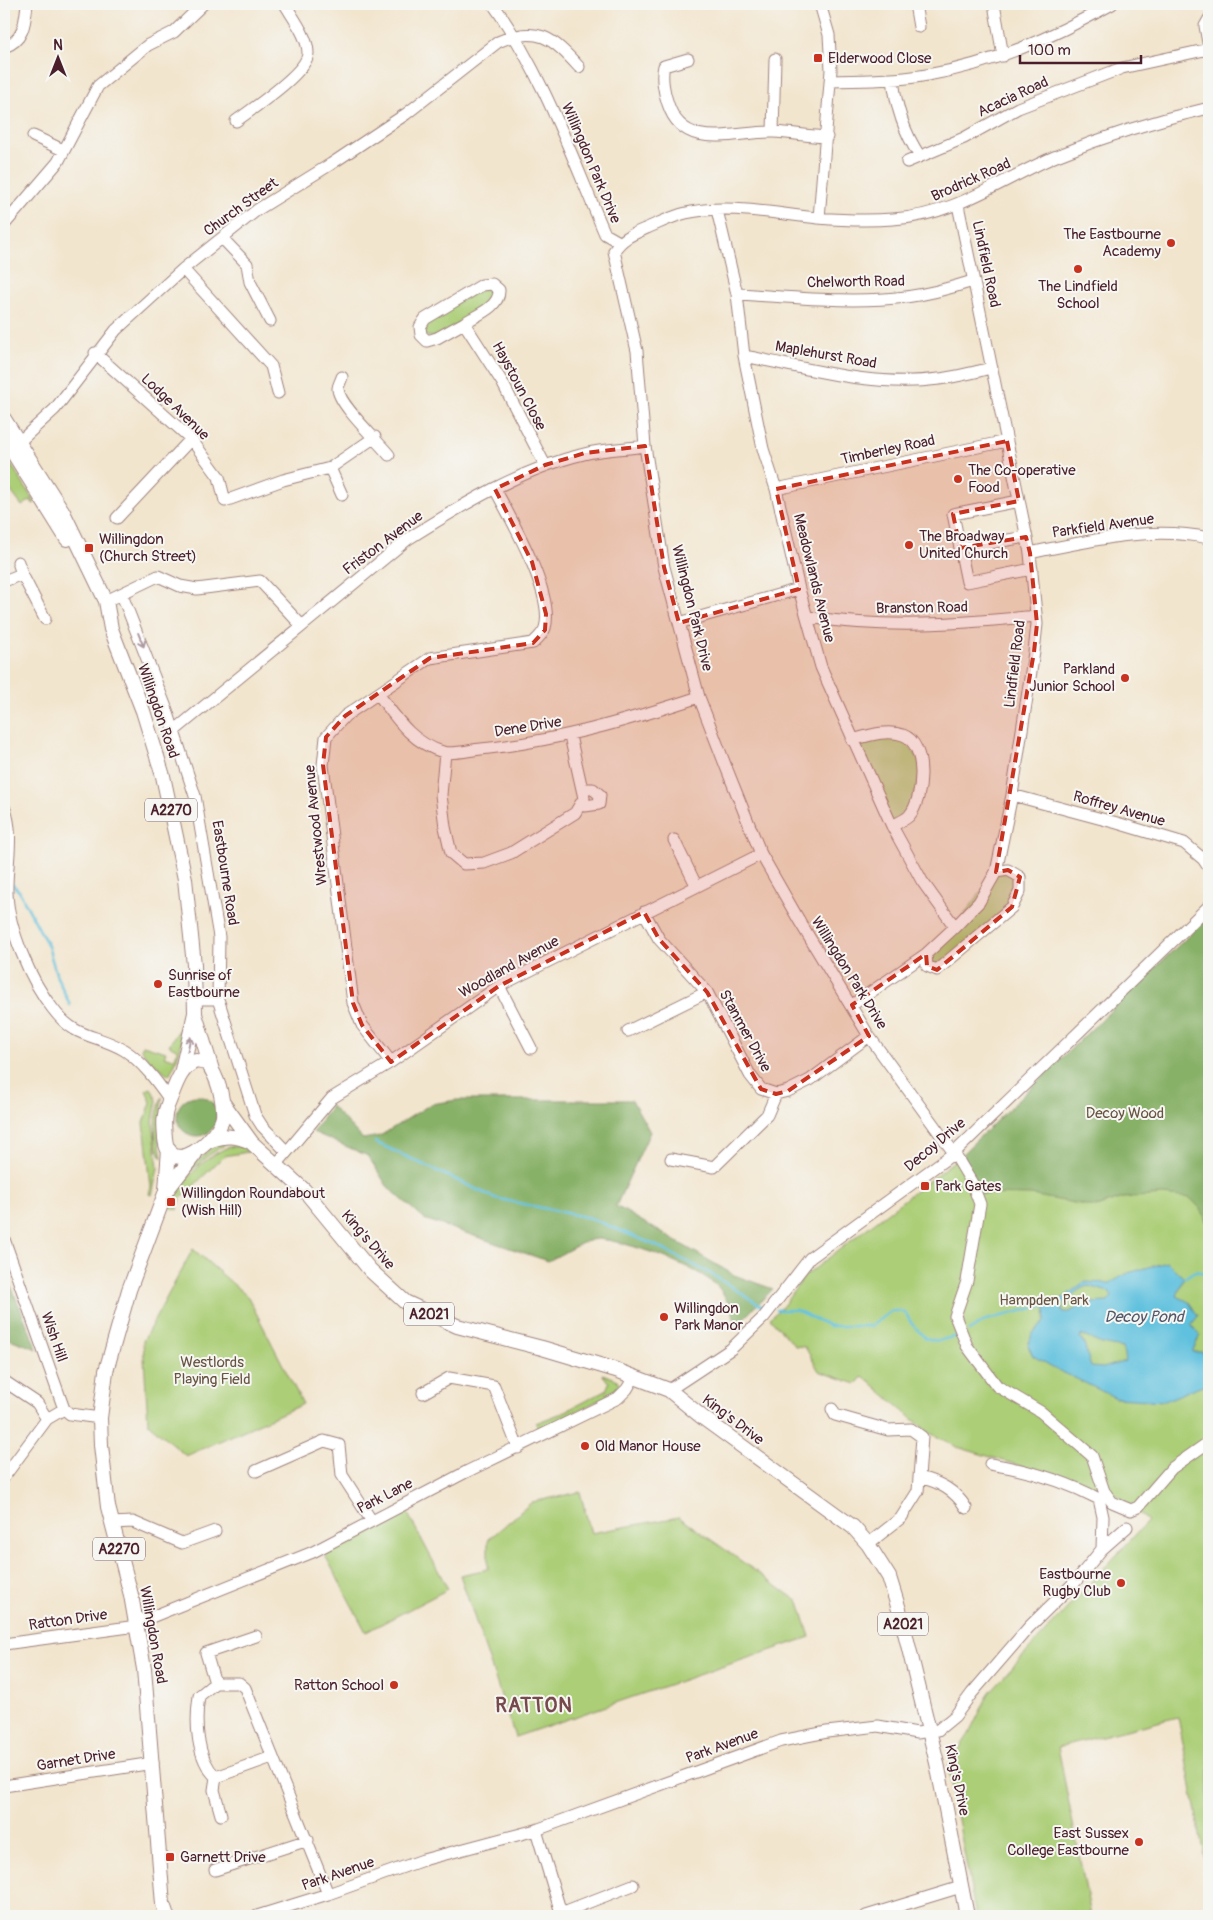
<svg xmlns="http://www.w3.org/2000/svg" width="1213" height="1920" viewBox="0 0 1213 1920" font-family="Pangolin,sans-serif">
  <rect width="100%" height="100%" fill="#f6f6f2"/>
  <filter id="ink" filterUnits="userSpaceOnUse"><feTurbulence type="fractalNoise" baseFrequency=".02" numOctaves="2"/><feDisplacementMap in="SourceGraphic" scale="10" xChannelSelector="R" yChannelSelector="G"/><feConvolveMatrix kernelMatrix="1 2 1 2 8 2 1 2 1" color-interpolation-filters="sRGB"/></filter>
  <filter id="wash" filterUnits="userSpaceOnUse"><feTurbulence type="fractalNoise" baseFrequency=".0096" numOctaves="4" result="noise"/><feDisplacementMap in="SourceGraphic" scale="20" xChannelSelector="R" yChannelSelector="G"/><feGaussianBlur stdDeviation="1.12" result="paint"/><feColorMatrix in="noise" values="0 0 0 0 0 0 0 0 0 0 0 0 0 0 0 0 0 1.4 0 .05"/><feComposite in="paint" operator="in"/></filter>
  <g filter="url(#wash)">
    <rect width="100%" height="100%" fill="#f2e5ce"/>
    <path fill="#abce76" stroke="#7a7650" d="M492,284l7,14 -62,40 -16,-3 4,-16z
      M9,461l26,42 -2,1 -2,-4 -9,6 -18,-24v-19z
      M903,735l19,30 -13,51 -17,10 -40,-86z
      M996,872l24,5 -8,30 -75,63 -11,-16 29,-27z
      M1209,916v966l-31,-165 -120,30 33,169h-115l-28,-150 21,-32 20,-41 159,-172 -33,-27 -158,-47 -29,-15 -65,-56 -7,8 -37,-13 -14,-24 -10,-1 -25,-28 13,-12 21,-29 154,-119z
      M187,990c0,29 -3,60 -18,85l-21,-16 -7,-10 2,-4 23,7 -2,4 10,3 4,-9 -9,-5 12,-18z
      M151,1088l6,12 -4,22 5,46 -6,27 -3,-1 2,-7 -7,-64 7,-21 -5,-12z
      M162,1097l-3,40 3,21c-11,-12 -6,-47 0,-61z
      M226,1141v3l-17,11 -17,15 -2,-1 22,-22z
      M234,1146l8,1 6,5 -24,4 -43,42 -4,12 -8,-3c8,-22 41,-57 65,-61z
      M193,1249l55,48 55,107 -117,52 -38,-33 -5,-82z
      M602,1374l14,5 4,4 -6,10 -76,37 -2,-7 26,-10 44,-23 3,-7z
      M580,1492l11,41 88,-16 120,85 11,35 -295,100 -55,-162 28,-6v-29l44,-38z
      M407,1512l41,77 -82,43 -41,-77z"/>
    <path fill="#88b167" stroke="#696849" d="M1209,916v312l-8,-19 -11,-11 -27,-3 -40,3 -27,9 -65,-12 -50,-1 -23,-36z
      M177 1116a20 20 0 1 1 40 0a20 20 0 1 1-40 0Z
      M457,1100h175l18,32 -34,74 118,69 39,14 -36,36c-6,-13 -9,-27 -19,-38 -19,-20 -93,-47 -121,-48 -12,0 -38,17 -49,22l-124,-42 -37,-33 -19,-30 -55,-24 18,-26 32,33 17,-3 51,-32z
      M4,1269l33,80 -33,-12z"/>
    <path fill="#60c1de" stroke="#557084" fill-rule="evenodd" d="M1167,1262l17,16 -7,18 12,6 9,14 -7,9 9,10 -8,17h10l7,5v24l-2,2 -42,18 -49,-3 -58,-28 -25,-14 -5,-10 4,-12 13,-12 1,-17 17,-7 21,-16 26,1 18,-10zM1088,1286l21,6 3,5 -4,5 -21,1 -18,9h-7l2,-10c8,-6 15,-14 24,-16zM1082,1335l19,9 21,4 4,13 -23,7 -12,-1 -7,-24 -4,-6z"/>
    <g fill="none" stroke-linecap="round" stroke-linejoin="round">
      <path stroke="#60c1de" stroke-width="2.5" d="M13,885l6,6 29,55 9,31 13,28
        M375,1142l120,56 95,20 67,28 54,28 52,33
        M1184,1278l12,-7 13,4
        M776,1310h20l34,16h41l20,-15h10l5,3 6,10 13,14 13,3 18,-5
        M969,1331l17,-11 60,-15"/>
    </g>
  </g>
  <g filter="url(#ink)">
    <g fill="none" stroke-linecap="round" stroke-linejoin="round">
      <defs>
        <path id="minor" d="M493,4c50,70 78,151 112,230l14,8
          M915,4l4,23
          M994,4l9,52
          M1209,19l-4,7 4,22
          M4,47c20,-6 21,-25 23,-43
          M688,59l-24,7c-3,11 0,27 4,38 16,49 67,27 105,28 18,1 36,4 54,5
          M893,79c3,28 11,53 26,76
          M831,81c31,-1 64,0 96,-6 66,-11 126,-38 185,-71
          M1209,108c-53,12 -104,28 -155,49 -53,23 -101,59 -161,62 -25,2 -50,1 -75,-1 -42,-4 -90,-15 -132,-5 -13,3 -27,10 -39,15 -14,6 -25,10 -33,23l23,100 8,95 19,121 35,130 27,70 35,87 39,68 69,114 85,117 18,30 8,21 -13,77 -12,35 12,30 30,40 44,26 51,44 12,35 8,11 19,8 7,-3 34,-39 37,-26
          M236,121c16,-12 72,-49 72,-68 0,-16 -15,-35 -23,-49
          M773,132l2,-73
          M33,136l30,14
          M907,162l57,-24 54,-30 104,-40 87,-19
          M717,210l20,84 7,62 19,93 13,40 23,100 22,78 71,159 30,55 33,46
          M819,218l12,-148 -2,-35 -9,-31
          M4,225l54,-63 40,-76 50,-41 26,-13 29,-28
          M222,238l25,26 3,18 20,39
          M183,269l88,97 7,27
          M737,294c56,3 113,10 169,3 23,-3 45,-9 67,-16
          M464,323c13,-8 36,-16 35,-33l-7,-6 -10,1 -57,34 -5,8 1,8 6,6 10,-3 27,-15 38,59 43,83
          M95,353l96,86 28,38 6,24 58,-21 47,-12 12,27
          M744,356c64,12 129,32 195,23 17,-2 35,-7 53,-11
          M342,377c-1,4 -4,8 -4,12 1,16 39,51 51,66
          M19,442l36,-33 61,-79 67,-61 74,-59 74,-46 75,-50 92,-72c39,-17 54,-5 81,25
          M330,468l45,-31
          M776,489l231,-48
          M1019,501l-66,13 14,68 65,-13
          M117,518l74,-79
          M960,548l66,-11
          M1030,553c59,-12 119,-28 179,-15
          M18,562l4,12
          M4,581l18,-7 23,45
          M122,595l45,115 28,86 24,141 -1,62 37,116 7,11 25,26
          M106,601l52,-25 22,10 17,3 63,-8 42,45
          M808,617c81,12 148,7 228,-1
          M679,623l120,-34
          M379,695c18,24 33,48 64,57 10,3 27,-2 38,-3 77,-8 145,-28 218,-52
          M174,731l234,-192c54,-34 113,-70 176,-85 20,-5 41,-5 61,-8
          M852,740c15,-4 35,-11 51,-5 25,9 21,64 6,81 -4,4 -12,7 -17,10
          M445,753l-4,42 4,32 6,26 13,11 20,-1 27,-10 64,-40 9,-15 -14,-62
          M1012,795l105,28 67,20 19,16 6,9
          M582,803l3,3 14,-2 1,-9 -7,-6h-10
          M4,807c11,27 2,58 3,86 1,35 24,89 46,116 23,31 42,24 71,41 18,11 34,33 46,50
          M674,840l22,45
          M644,912l15,27 48,53 43,83 11,14 15,5 12,-3 22,-11 59,-44
          M926,954l1,12 10,4 75,-63 8,-16v-14l-12,-7 -12,2
          M499,986l32,62
          M194,999h24
          M852,1005l74,-51 29,-27 24,-25 17,-30 16,-77 22,-143 3,-28 -7,-71 -72,-348
          M628,1031l79,-39
          M391,1062l-29,-37 -9,-22 -30,-238 3,-28 19,-21 85,-58 103,-15c4,-4 10,-9 12,-15 10,-33 -34,-109 -50,-139
          M671,1159l43,8 53,-52 9,-21
          M276,1165l56,-67 59,-36 108,-76 262,-132
          M4,1239l60,170 6,5 30,4
          M4,1381l33,22 10,16 17,-10
          M669,1390l62,-41 33,-32 46,-59 144,-105 255,-247
          M423,1393l26,-15 45,8 24,62
          M832,1409l3,6 53,15 23,-1 11,8 -4,54 -17,27 -33,26
          M990,1464c38,6 75,17 109,35l4,18 -1,32
          M256,1471l68,-30 15,4 3,30 29,45
          M4,1477l43,-58
          M919,1477c20,5 36,13 47,31
          M112,1523l21,-1 49,21 33,-12
          M136,1621l13,-3 164,-66 153,-80 152,-74 9,-9 7,-12
          M4,1644l133,-18
          M215,1683l-9,-30 50,-17
          M272,1757l-56,20c-20,-19 -21,-55 -17,-81l16,-13h24l6,5 83,206
          M216,1777l-2,13 7,25
          M4,1786l149,-23
          M536,1830l26,86
          M215,1870l93,-30
          M561,1913l72,-28
          M257,1916l71,-22 95,-34 113,-30 245,-89 46,-9 51,-6 39,7 21,-3 17,-14 17,-23 57,-66 47,-46 26,-32 25,-22
          M866,1916l95,-29"/>
        <path id="major" d="M4,419l59,93 43,89 5,28 32,82 20,65 22,103 9,86 1,48 -14,61
          M4,438l63,101
          M195,1014l17,56
          M196,1061l11,2c7,8 10,17 13,27 2,9 4,17 3,27 -5,23 -54,64 -58,21 -1,-12 -2,-22 3,-34 7,-16 11,-36 28,-43z
          M223,1103l29,40 53,48 65,79 35,32 52,24 85,22 74,22 53,20 33,27 151,110 15,17 21,33 12,39 36,147 30,153
          M209,1141c16,-6 26,-6 42,1
          M166,1190l3,-41
          M167,1916l-4,-12 -19,-235 -13,-74 -23,-88 -7,-62 -1,-27 6,-47 23,-81 37,-99 29,-37"/>
      </defs>
      <use href="#minor" stroke="#9e827c" stroke-width="13"/>
      <use href="#major" stroke="#9e827c" stroke-width="16"/>
      <use href="#minor" stroke="#fff" stroke-width="11"/>
      <use href="#major" stroke="#fff" stroke-width="14"/>
    </g>
    <defs><path id="oneway-shaft" d="M-6 0H5M1.5-3L5.5 0L1.5 3" fill="none" stroke-width="1.6" stroke-linecap="round" stroke-linejoin="round" transform="scale(1.25)"/></defs>
    <g stroke="#ae9aa0">
      <use href="#oneway-shaft" transform="translate(141 640) rotate(68)"/>
      <use href="#oneway-shaft" transform="translate(189 1044) rotate(-78)"/>
    </g>
  </g>
  <path fill="#c8321e" fill-opacity="0.2" stroke="#c8321e" stroke-width="4" stroke-dasharray="10 6" stroke-linejoin="round" d="M1007,441l12,60 -66,13 7,34 66,-11 4,16 7,71 -3,28 -38,220 12,-2 12,7 -8,30 -75,63 -10,-4 -1,-12 -74,51 17,31 -81,55 -12,3 -15,-5 -54,-97 -48,-53 -15,-27 -145,74 -108,76 -29,-37 -9,-22 -30,-238 3,-28 19,-21 85,-58 103,-15 12,-13 1,-16 -14,-52 -37,-73 50,-24 40,-12 60,-7 19,121 15,56 120,-34 -23,-100z"/>
  <g fill="#c8321e" stroke="#f6f6f2" stroke-width="2">
    <rect x="813" y="53" width="10" height="10" rx="2.5"/>
    <circle cx="1171" cy="243" r="5"/>
    <circle cx="1078" cy="269" r="5"/>
    <circle cx="958" cy="479" r="5"/>
    <circle cx="909" cy="545" r="5"/>
    <rect x="84" y="543" width="10" height="10" rx="2.5"/>
    <circle cx="1125" cy="678" r="5"/>
    <circle cx="158" cy="984" r="5"/>
    <rect x="920" y="1181" width="10" height="10" rx="2.5"/>
    <rect x="166" y="1197" width="10" height="10" rx="2.5"/>
    <circle cx="664" cy="1317" r="5"/>
    <circle cx="585" cy="1446" r="5"/>
    <circle cx="1121" cy="1583" r="5"/>
    <circle cx="394" cy="1685" r="5"/>
    <circle cx="1139" cy="1842" r="5"/>
    <rect x="165" y="1852" width="10" height="10" rx="2.5"/>
  </g>
  <g text-anchor="middle" dominant-baseline="central" stroke-width="4" stroke-linejoin="round" paint-order="stroke">
    <g fill="#f6f6f2" stroke="#7e6067" stroke-width="1">
      <rect x="145" y="798.5" width="52" height="23" rx="4"/>
      <rect x="404" y="1302.5" width="50" height="23" rx="4"/>
      <rect x="93" y="1537.5" width="52" height="23" rx="4"/>
      <rect x="878" y="1612.5" width="50" height="23" rx="4"/>
    </g>
    <g font-size="14" font-weight="bold" fill="#4a1f2b">
      <text x="171" y="810">A2270</text>
      <text x="429" y="1314">A2021</text>
      <text x="119" y="1549">A2270</text>
      <text x="903" y="1624">A2021</text>
    </g>
    <g font-size="15" fill="#4a1f2b" stroke="#f6f6f2" text-anchor="start">
      <text x="828" y="58">Elderwood Close</text>
      <text x="1161" y="234" text-anchor="end">The Eastbourne<tspan x="1161" dy="17">Academy</tspan></text>
      <text x="1078" y="286" text-anchor="middle">The Lindfield<tspan x="1078" dy="17">School</tspan></text>
      <text x="968" y="470">The Co-operative<tspan x="968" dy="17">Food</tspan></text>
      <text x="919" y="536">The Broadway<tspan x="919" dy="17">United Church</tspan></text>
      <text x="99" y="539">Willingdon<tspan x="99" dy="17">(Church Street)</tspan></text>
      <text x="1115" y="669" text-anchor="end">Parkland<tspan x="1115" dy="17">Junior School</tspan></text>
      <text x="168" y="975">Sunrise of<tspan x="168" dy="17">Eastbourne</tspan></text>
      <text x="935" y="1186">Park Gates</text>
      <text x="181" y="1193">Willingdon Roundabout<tspan x="181" dy="17">(Wish Hill)</tspan></text>
      <text x="674" y="1308">Willingdon<tspan x="674" dy="17">Park Manor</tspan></text>
      <text x="595" y="1446">Old Manor House</text>
      <text x="1111" y="1574" text-anchor="end">Eastbourne<tspan x="1111" dy="17">Rugby Club</tspan></text>
      <text x="384" y="1685" text-anchor="end">Ratton School</text>
      <text x="1129" y="1833" text-anchor="end">East Sussex<tspan x="1129" dy="17">College Eastbourne</tspan></text>
      <text x="180" y="1857">Garnett Drive</text>
    </g>
    <g font-size="15" fill="#4a1f2b" stroke="#f6f6f2">
      <text transform="translate(1013 97) rotate(-25)">Acacia Road</text>
      <text transform="translate(591 163) rotate(67)">Willingdon Park Drive</text>
      <text transform="translate(971 180) rotate(-24)">Brodrick Road</text>
      <text transform="translate(241 207) rotate(-36)">Church Street</text>
      <text transform="translate(986 264) rotate(78)">Lindfield Road</text>
      <text transform="translate(856 282) rotate(-1)">Chelworth Road</text>
      <text transform="translate(826 355) rotate(10)">Maplehurst Road</text>
      <text transform="translate(519 386) rotate(62)">Haystoun Close</text>
      <text transform="translate(175 407) rotate(44)">Lodge Avenue</text>
      <text transform="translate(888 450) rotate(-12)">Timberley Road</text>
      <text transform="translate(1103 526) rotate(-8)">Parkfield Avenue</text>
      <text transform="translate(383 543) rotate(-37)">Friston Avenue</text>
      <text transform="translate(814 578) rotate(76)">Meadowlands Avenue</text>
      <text transform="translate(692 608) rotate(76)">Willingdon Park Drive</text>
      <text transform="translate(922 608) rotate(-1)">Branston Road</text>
      <text transform="translate(1015 664) rotate(-83)">Lindfield Road</text>
      <text transform="translate(158 711) rotate(71)">Willingdon Road</text>
      <text transform="translate(528 727) rotate(-9)">Dene Drive</text>
      <text transform="translate(1119 809) rotate(16)">Roffrey Avenue</text>
      <text transform="translate(316 825) rotate(-96)">Wrestwood Avenue</text>
      <text transform="translate(225 873) rotate(81)">Eastbourne Road</text>
      <text transform="translate(509 967) rotate(-29)">Woodland Avenue</text>
      <text transform="translate(849 973) rotate(58)">Willingdon Park Drive</text>
      <text transform="translate(745 1031) rotate(61)">Stanmer Drive</text>
      <text transform="translate(935 1145) rotate(-40)">Decoy Drive</text>
      <text transform="translate(368 1240) rotate(49)">King's Drive</text>
      <text transform="translate(54 1337) rotate(71)">Wish Hill</text>
      <text transform="translate(733 1420) rotate(37)">King's Drive</text>
      <text transform="translate(385 1496) rotate(-27)">Park Lane</text>
      <text transform="translate(68 1620) rotate(-8)">Ratton Drive</text>
      <text transform="translate(153 1635) rotate(80)">Willingdon Road</text>
      <text transform="translate(722 1746) rotate(-20)">Park Avenue</text>
      <text transform="translate(76 1760) rotate(-9)">Garnet Drive</text>
      <text transform="translate(957 1780) rotate(78)">King's Drive</text>
      <text transform="translate(338 1874) rotate(-19)">Park Avenue</text>
    </g>
    <g font-size="15" fill="#675442" stroke="#f6f6f2">
      <text x="1125" y="1113">Decoy Wood</text>
      <text x="1044" y="1300">Hampden Park</text>
      <text x="212" y="1362">Westlords<tspan x="212" dy="17">Playing Field</tspan></text>
    </g>
    <g font-size="16" font-style="italic" fill="#52586a" stroke="#f6f6f2">
      <text x="1144" y="1317">Decoy Pond</text>
    </g>
    <g font-size="20" font-weight="bold" letter-spacing="1" fill="#77494d" stroke="#f6f6f2">
      <text x="534" y="1705">RATTON</text>
    </g>
  </g>
  <rect width="1213" height="1920" fill="none" stroke="#f6f6f2" stroke-width="20"/>
  <g transform="translate(58 58)" stroke="#f6f6f2" stroke-width="4" paint-order="stroke">
  <path d="M0-4L9 19L0 12L-9 19Z" fill="#4a1f2b"/>
  <text y="-8" font-size="14" font-weight="bold" text-anchor="middle" fill="#4a1f2b">N</text>
  </g>
  <path d="M1020 55v8h121v-8" fill="none" stroke="#4a1f2b" stroke-width="2.5"/>
  <text x="1028" y="55" font-size="15" fill="#4a1f2b" stroke="#f6f6f2" stroke-width="4" paint-order="stroke">100 m</text>
</svg>
